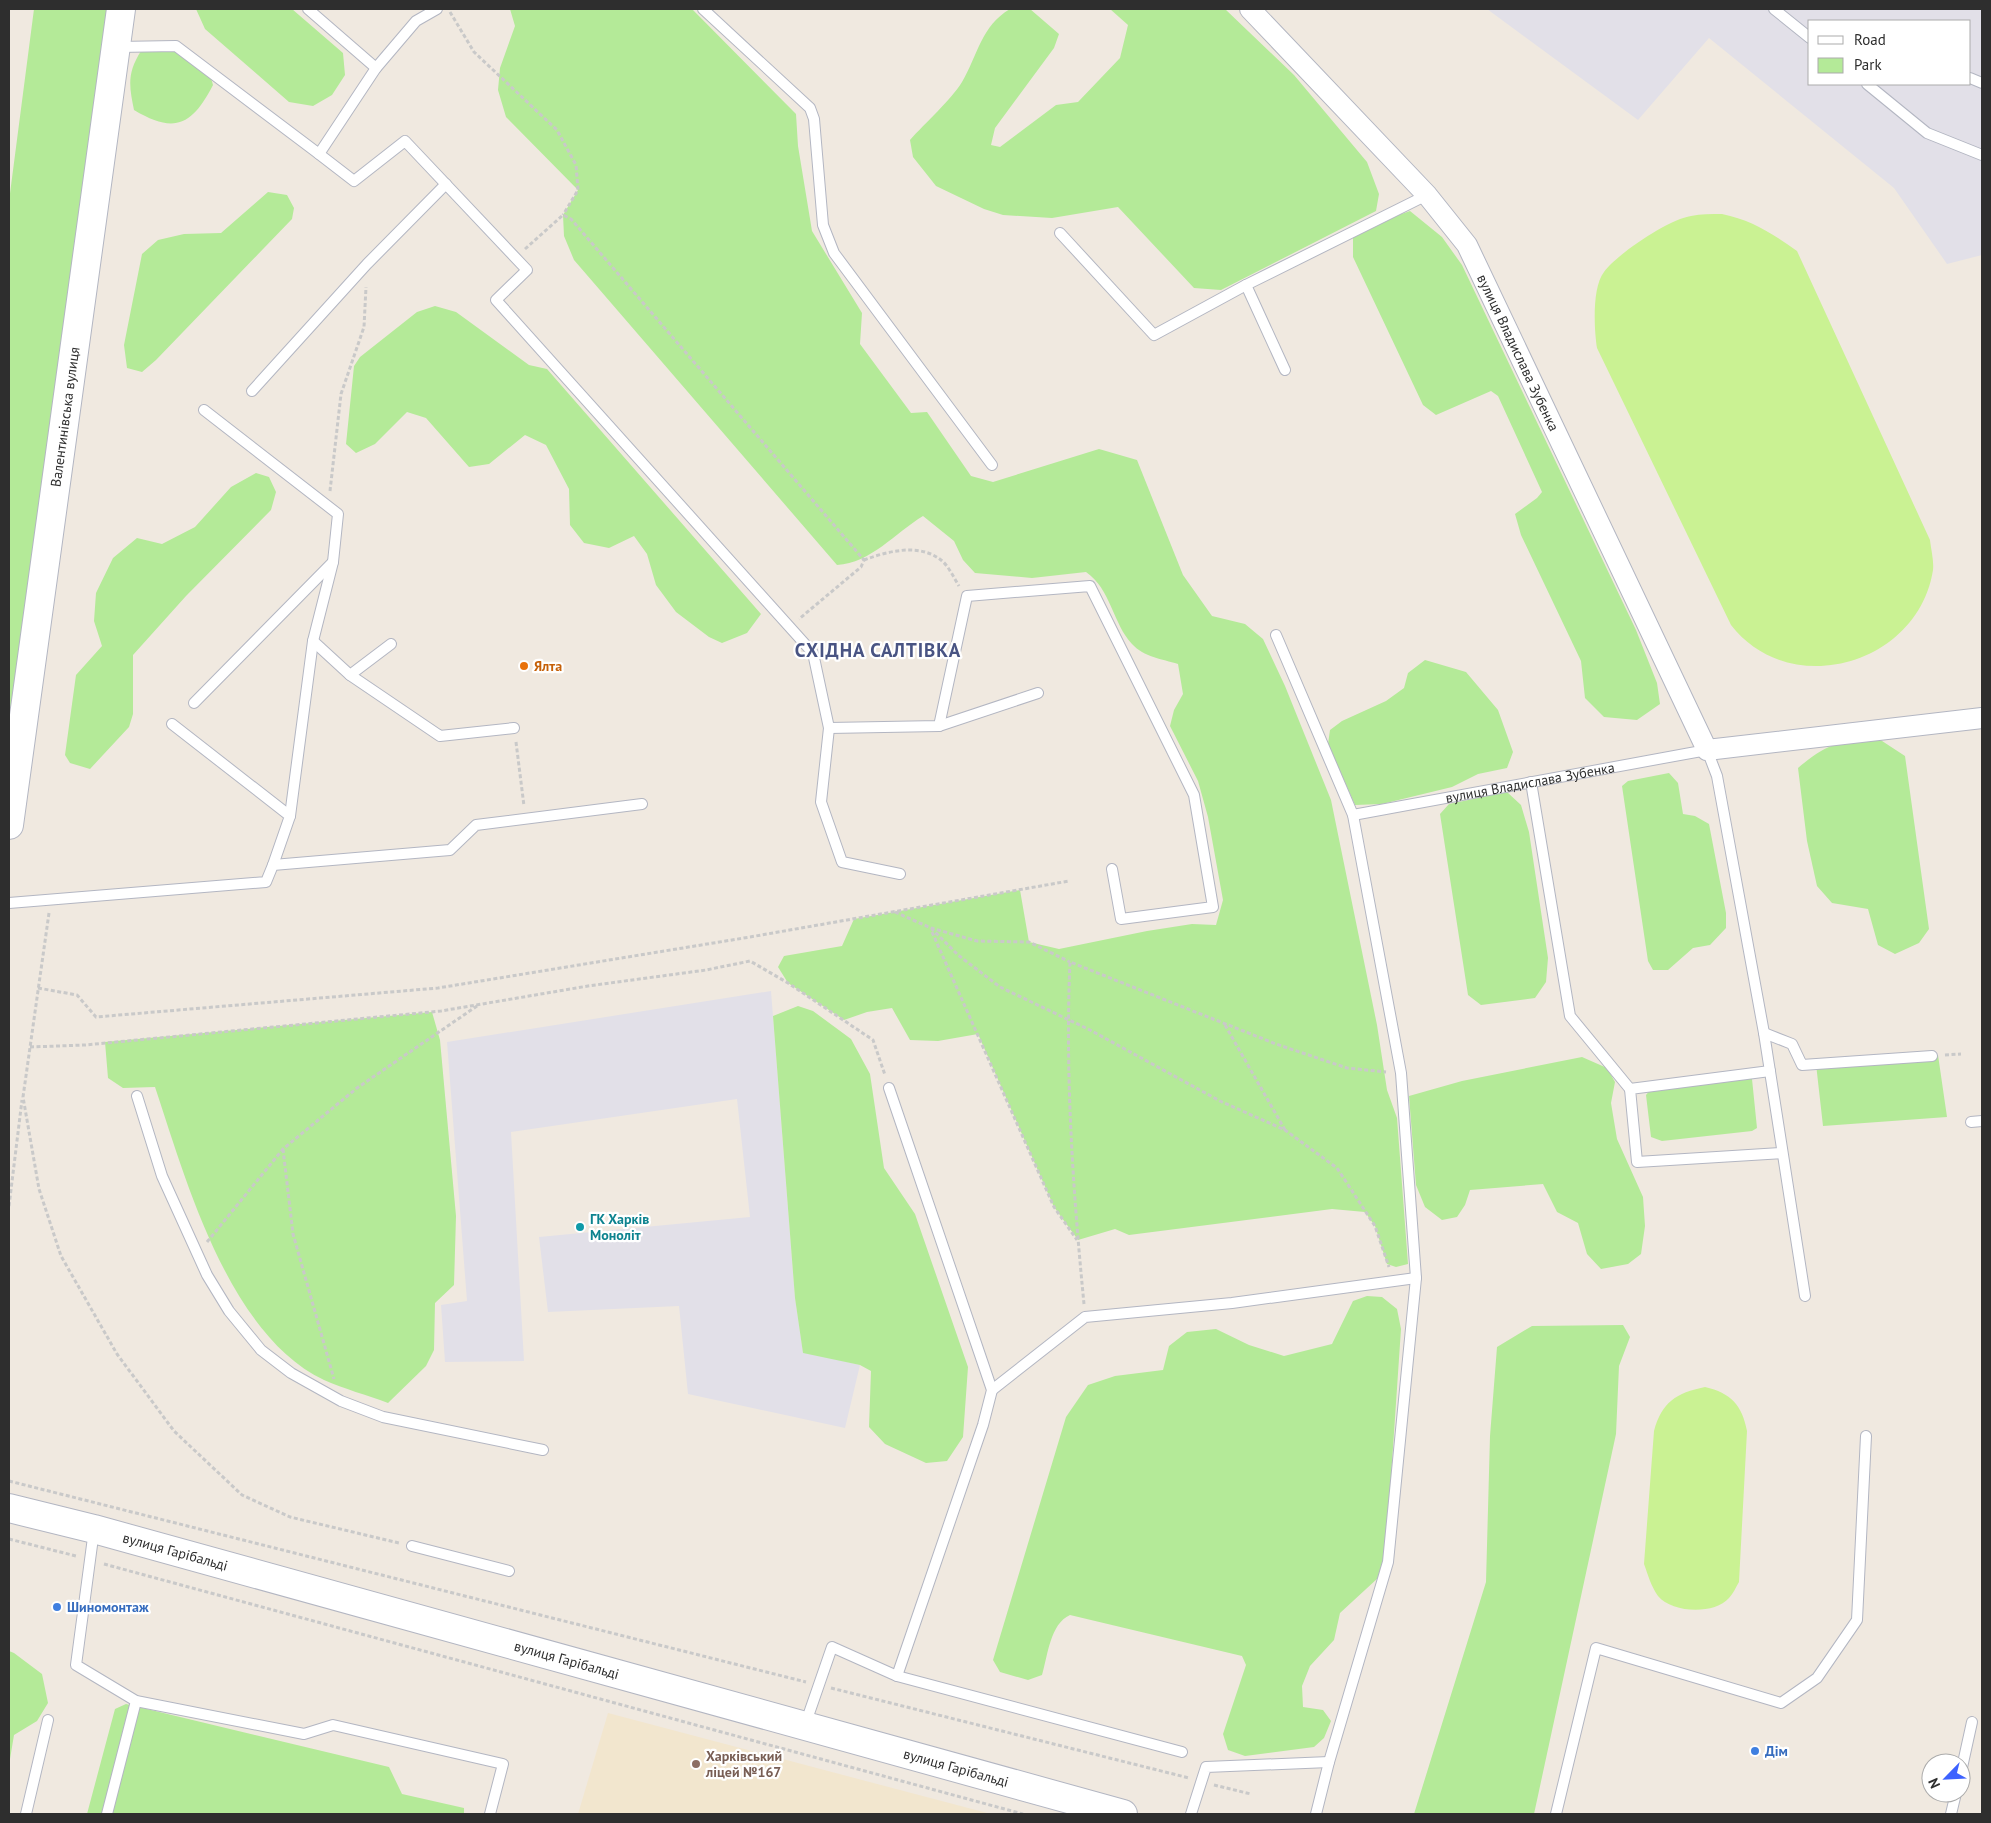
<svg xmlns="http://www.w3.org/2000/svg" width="1991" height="1823" viewBox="0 0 1991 1823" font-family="'PT Sans',sans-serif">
  <rect width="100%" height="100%" fill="#f0e9e0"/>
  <path fill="#e2e0e8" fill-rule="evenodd" d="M1487,9h495v246l-35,9 -53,-76 -185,-150 -71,82zM1810,21h160v63h-160z
    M771,991l24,307 8,54 57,13 -15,63 -157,-34 -9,-88 -131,6 -9,-75 211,-20 -13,-118 -226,33 13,229 -79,1 -4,-57 26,-4 -20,-259z"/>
  <path fill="#f2e6ce" d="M608,1713l383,101h-413z"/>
  <path fill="#b4ea98" d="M34,9h73l-53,406 -45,317v-531z
    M196,9h96l51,44 2,22 -13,20 -19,11 -24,-4 -84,-73z
    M510,9h182l104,105 2,32 14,85 50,82 -2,31 51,69 16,-1 44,64 22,6 106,-33 38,11 46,115 29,41 33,8 18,15 22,47 46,114 46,225 10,65 10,28 11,146 -12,3 -9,-3 -12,-38 -10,-14 -33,-3 -203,26 -14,-6 -37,11 -24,-33 -76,-173 -40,7 -28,-1 -18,-32 -25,4 -23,8 -56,-37 -10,-16 6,-11 58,-10 12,-27 166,-29 9,52 30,7 88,-18 45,-7 24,1 7,-25 -15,-83 -10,-36 -28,-55 4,-16 9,-16 -5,-30c-16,-5 -34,-7 -46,-20 -19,-20 -21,-55 -46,-72l-54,6 -57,-5 -12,-13 -9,-19 -31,-25c-28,17 -52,47 -86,49l-263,-305 -10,-24 -1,-21 15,-25 -72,-73 -8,-27 2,-22 15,-42z
    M1010,9h20l29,25 -5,14 -59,80 -4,17 9,2 56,-42 22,-3 42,-44 8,-33 -18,-16h115l69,66 73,87 12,32 -3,17 -155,79 -27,-2 -76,-81 -66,11 -49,-3 -19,-6 -48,-23 -23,-29 -3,-17c15,-17 41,-40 52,-58 16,-27 19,-56 48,-73z
    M177,50l34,28 2,7c-21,41 -39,49 -79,25 -5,-24 -7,-37 7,-59z
    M268,192l19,3 7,13 -2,11 -136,141 -14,12 -15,-4 -3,-23 18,-91 16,-14 26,-6 37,-1z
    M1410,211l32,26 20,28 174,365 21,53 3,21 -23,16 -33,-3 -19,-19 -4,-37 -60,-126 -6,-21 22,-16 5,-6 -44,-96 -7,-5 -55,24 -13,-10 -70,-148v-20l26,-15z
    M435,306l21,6 73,53 18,4 214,245 -14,19 -25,10 -13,-6 -33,-25 -20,-27 -9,-31 -13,-18 -25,12 -25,-5 -14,-18 -1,-36 -23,-44 -21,-10 -36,29 -20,3 -43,-49 -19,-6 -32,32 -19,9 -10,-9 8,-78 6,-9 57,-45z
    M256,473l13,4 7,15 -5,18 -85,86 -53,59v59l-4,13 -39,42 -20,-6 -5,-8 11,-80 26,-29 -8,-25 2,-28 17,-35 24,-20 25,6 33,-17 36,-40z
    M1425,660l41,12 32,38 15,42 -6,16 -29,6 -26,13 -70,17 -27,1 -27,-61 2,-14 12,-9 44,-20 18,-13 4,-15z
    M1879,739l26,17 24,173 -10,14 -24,11 -17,-9 -10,-36 -36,-6 -15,-17 -10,-45 -9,-73c32,-27 40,-25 81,-29z
    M1669,773l9,10 5,31 12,2 14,8 17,89v15l-16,17 -17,3 -25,22h-15l-5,-9 -26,-175 6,-5z
    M1507,792l14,13 8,27 19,126 -2,24 -11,16 -54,7 -13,-10 -28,-181 9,-10z
    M798,1006l15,5 38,28 19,35 14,94 31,46 53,153 -5,70 -16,24 -21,2 -41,-19 -16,-17 2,-56 -11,-6 -57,-12 -8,-55 -22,-282z
    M432,1012l8,28 16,176 -2,69 -19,18 -1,47 -8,16 -38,37c-21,-8 -44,-14 -64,-23 -96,-46 -138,-200 -169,-293l-32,1 -15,-10 -3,-36z
    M1938,1055l9,62 -124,9 -7,-62z
    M1582,1057l25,11 8,14 -4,21 6,36 26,58 2,29 -4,28 -13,10 -27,5 -14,-15 -9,-31 -21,-11 -14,-28 -73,6 -5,15 -8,12 -15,3 -17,-13 -9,-22 -7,-89 53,-15z
    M1748,1076l4,3 5,49 -5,3 -90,10 -11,-4 -5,-42 5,-6z
    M1367,1296l15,1 15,12 4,20 -15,222 -8,27 -38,35 -6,27 -24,26 -8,20 1,21 20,3 8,11 -7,17 -10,9 -69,9 -17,-6 -5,-16 23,-69 -4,-9 -172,-41c-20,9 -22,40 -28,60l-14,5 -28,-8 -7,-12 73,-243 22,-32 27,-9 48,-6 6,-24 18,-14 29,-3 33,16 35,11 48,-12 21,-43z
    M1623,1325l7,12 -11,29 -3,68 -82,380h-120l72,-232 4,-146 7,-89 35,-21z
    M9,1651l5,2 28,21 6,29 -11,18 -23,14 -5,30z
    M126,1704l263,63 13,27 62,14v6h-377l28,-105z"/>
  <path fill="#caf293" d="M1722,214c29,6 50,19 75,37l133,289c1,9 4,21 3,30 -15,95 -143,131 -202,55l-134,-277c-3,-19 -5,-61 7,-76 13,-18 65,-53 87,-56 10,-2 20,-2 31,-2z
    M1705,1387c26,6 37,18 42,44l-8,151c-3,5 -6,12 -10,16 -15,17 -57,15 -71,-2 -7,-10 -10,-21 -14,-32l10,-133c8,-29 22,-38 51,-44z"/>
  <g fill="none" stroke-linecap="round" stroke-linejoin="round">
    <defs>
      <g id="lane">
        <path d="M308,9l68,59 40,-47 21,-12"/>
        <path d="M703,9l107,99 4,11 9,106 11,28 158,212"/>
        <path d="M1774,9l36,29"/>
        <path d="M118,47l58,-1 143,108 57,-86"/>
        <path d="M1970,78l12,5"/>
        <path d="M1867,84l60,49 55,22"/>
        <path d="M319,154l35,27 51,-40 122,129 -31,30 317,353 16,75 -8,74 21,60 58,12"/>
        <path d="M1060,233l94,102 92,-50"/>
        <path d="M1285,370l-39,-85 181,-90"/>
        <path d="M252,391l115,-127 79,-80"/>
        <path d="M204,410l134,104 -5,48 -20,79 -23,175"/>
        <path d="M1276,635l77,180 48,258 15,205 -28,284 -59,200 -13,52"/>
        <path d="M313,641l37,34 41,-31"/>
        <path d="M350,675l90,61 74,-8"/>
        <path d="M194,703l139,-141"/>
        <path d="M172,724l118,92 -17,49"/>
        <path d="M939,726l99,-33"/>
        <path d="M829,728l110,-2 28,-130 123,-10 104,209 19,112 -92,12 -9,-50"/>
        <path d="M1531,782l39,234 60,73"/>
        <path id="s1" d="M1353,815l354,-65 10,26 47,257 41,263"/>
        <path d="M9,903l257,-21 7,-17 177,-15 26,-25 166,-21"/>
        <path d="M1764,1033l28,11 10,21 130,-9"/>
        <path d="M1770,1071l-140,18 7,73 145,-9"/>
        <path d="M137,1096l25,80 45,99 22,36 32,39 30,23 50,28 42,16 160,33"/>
        <path d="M1971,1122l11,-1"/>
        <path d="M992,1390l93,-73 147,-14 184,-25"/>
        <path d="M94,1530l-18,135 60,36 168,33 29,-9 170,39 -13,50"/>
        <path d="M412,1546l97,25"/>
        <path d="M897,1676l285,76"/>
        <path d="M805,1725l27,-78 65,29 86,-251 9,-35 -103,-302"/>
        <path d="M1961,1772l11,-50"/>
        <path d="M26,1814l22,-94"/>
        <path d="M107,1814l29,-113"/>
        <path d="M1191,1814l15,-47 123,-5"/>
        <path d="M1556,1814l40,-166 185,55 36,-25 40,-58 9,-184"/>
        <path d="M1951,1814l5,-21"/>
      </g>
      <g id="street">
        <path id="s2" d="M1250,9l177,186 40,50 240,505 275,-32"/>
      </g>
      <g id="secondary">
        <path id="s3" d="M9,825l112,-816"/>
        <path id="s4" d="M9,1508l85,21 1029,285"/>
      </g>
    </defs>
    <use href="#lane" stroke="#b3b6c2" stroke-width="12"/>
    <use href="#street" stroke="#b3b6c2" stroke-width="22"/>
    <use href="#secondary" stroke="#b3b6c2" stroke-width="30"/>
    <path stroke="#c9c9c9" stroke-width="3" stroke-dasharray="4 2.5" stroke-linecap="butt" d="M450,12l24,40 83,78 19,35 2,25 -15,25
      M525,249l38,-34 8,4 293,341 -3,7 -62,52
      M330,491l11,-97 23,-67 2,-40
      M864,560c24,-9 55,-17 77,0 7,5 13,18 18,26
      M516,742l8,64
      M895,912l36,16 46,13 52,1 41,20
      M49,913l-26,184 16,92 22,67 56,98 57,77 68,64 48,22 109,26
      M931,928l27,27 42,32 90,43 130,71 65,29 52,38 38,58 14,41
      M932,932l122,275 23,33
      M38,988l39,7 19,22 342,-29 312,-51 319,-56
      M1225,1025l60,105
      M30,1047l55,-2 356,-34 147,-25 118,-16 44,-9 38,22 85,57 12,35
      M1945,1055l16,-1
      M283,1149l10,85 41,145
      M9,1206l13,-106
      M207,1242l76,-93 74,-61 120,-82
      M1084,1304c-11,-112 -19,-230 -14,-342l206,82 71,24 39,4
      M9,1481l797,201
      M9,1539l67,17
      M104,1564l919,250
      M831,1688l358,90
      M1214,1785l37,9"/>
    <use href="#lane" stroke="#fff" stroke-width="10"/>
    <use href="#street" stroke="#fff" stroke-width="20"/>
    <use href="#secondary" stroke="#fff" stroke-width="28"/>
  </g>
  <circle fill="#e8710a" stroke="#fff" stroke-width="2" cx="524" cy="666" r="5"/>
  <circle fill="#0f9aa8" stroke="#fff" stroke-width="2" cx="580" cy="1227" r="5"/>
  <g fill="#3f7fe0" stroke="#fff" stroke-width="2">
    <circle cx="57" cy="1607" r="5"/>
    <circle cx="1755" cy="1751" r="5"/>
  </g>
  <circle fill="#8d6e63" stroke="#fff" stroke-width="2" cx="696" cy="1764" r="5"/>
  <g text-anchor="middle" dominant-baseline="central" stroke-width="4.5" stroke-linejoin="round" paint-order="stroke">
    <g font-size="14" fill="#2e2e2e" stroke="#fff">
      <text stroke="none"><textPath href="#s2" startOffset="440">вулиця Владислава Зубенка</textPath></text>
      <text stroke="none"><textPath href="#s3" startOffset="412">Валентинівська вулиця</textPath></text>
      <text stroke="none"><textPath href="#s1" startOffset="180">вулиця Владислава Зубенка</textPath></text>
      <text stroke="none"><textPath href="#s4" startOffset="172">вулиця Гарібальді</textPath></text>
      <text stroke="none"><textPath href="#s4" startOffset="578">вулиця Гарібальді</textPath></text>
      <text stroke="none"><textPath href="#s4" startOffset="982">вулиця Гарібальді</textPath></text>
    </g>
    <g font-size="14" font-weight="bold" fill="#c56008" stroke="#fff" text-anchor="start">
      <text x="534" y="666">Ялта</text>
    </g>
    <g font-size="14" font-weight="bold" fill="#0d838f" stroke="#fff" text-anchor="start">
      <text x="590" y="1219">ГК Харків<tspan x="590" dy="16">Моноліт</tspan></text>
    </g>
    <g font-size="14" font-weight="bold" fill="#366cbe" stroke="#fff" text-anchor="start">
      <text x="67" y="1607">Шиномонтаж</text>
      <text x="1765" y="1751">Дім</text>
    </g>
    <g font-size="14" font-weight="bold" fill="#785e54" stroke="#fff" text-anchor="start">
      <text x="706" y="1756">Харківський<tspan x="706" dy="16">ліцей №167</tspan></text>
    </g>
    <g font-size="19" font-weight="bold" letter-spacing="1" fill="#495483" stroke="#fff">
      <text x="878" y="650">СХІДНА САЛТІВКА</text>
    </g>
  </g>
  <rect width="1991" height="1823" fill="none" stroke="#2e2e2e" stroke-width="20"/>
  <rect x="1808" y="20" width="162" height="65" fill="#ffffff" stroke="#ababab"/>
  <rect x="1818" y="36" width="25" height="8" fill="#ffffff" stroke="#ababab"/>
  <text x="1854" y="45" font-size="15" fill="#2e2e2e">Road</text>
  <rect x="1818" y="58" width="25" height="15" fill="#b4ea98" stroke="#ababab"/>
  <text x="1854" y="70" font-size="15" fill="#2e2e2e">Park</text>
  <g transform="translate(1946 1778) rotate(246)"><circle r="24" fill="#ffffff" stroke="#ababab"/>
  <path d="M0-4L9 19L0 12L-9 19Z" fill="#3d62ff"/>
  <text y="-8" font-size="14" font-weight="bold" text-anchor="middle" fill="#2e2e2e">N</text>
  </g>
</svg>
